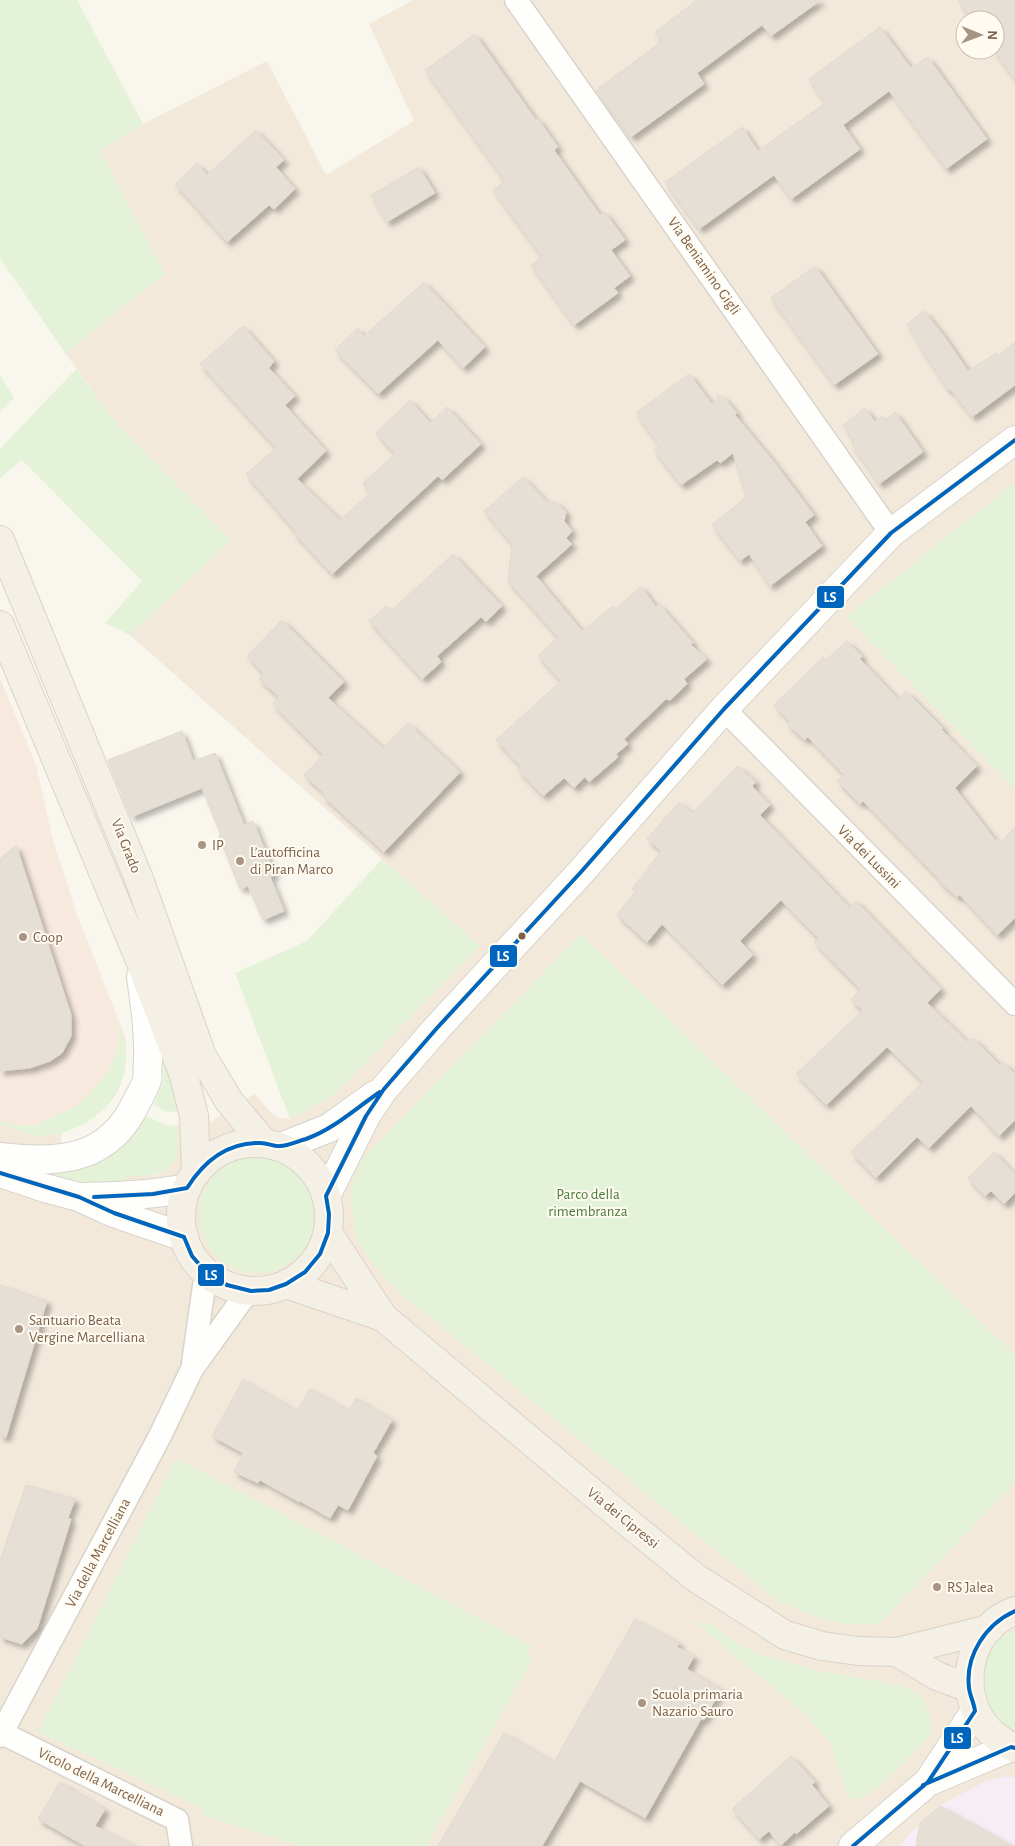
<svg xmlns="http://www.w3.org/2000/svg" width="1015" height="1846" viewBox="0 0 1015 1846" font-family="'Alegreya Sans',sans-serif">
  <defs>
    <filter id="shadow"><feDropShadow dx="4.5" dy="4.5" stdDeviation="2.5" flood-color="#0004"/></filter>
  </defs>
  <rect width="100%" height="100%" fill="#f9f6ee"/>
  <path fill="#f2e9db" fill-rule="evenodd" d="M413,0h602v1846h-1015v-722l29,10 12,2 21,-3 -6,38 1,5 40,9 28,1 1,-10 30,-1 12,-7 9,-14v-29l35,-4 42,-27 18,19 8,5 10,1 44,-24 146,-149 -350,-311 100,-96 -113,-115 -52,-71 99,-79 -64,-123 43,-27 124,-63 59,114 88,-54 -45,-97zM965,20h30v30h-30z"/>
  <path fill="#f7e9de" d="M0,678l36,87 16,72 24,75 50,127v25l-6,22 -5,11 -13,14 -18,13 -32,11 -23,-1 -29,-10z"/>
  <path fill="#f7edf5" d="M1008,1776l7,2v68h-116l21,-23 19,-17 47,-25z"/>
  <path fill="#e4f2d7" d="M0,0h77l66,124 -43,27 65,123 -100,79 -65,-95z
    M76,369l41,55 114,116 -101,95 -25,-12 37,-42 -120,-121 -22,18v-29z
    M0,375l14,23 -14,14z
    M1015,482v307l-169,-172z
    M382,859l98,87 -146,149 -44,24 -55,-146 72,-32z
    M581,934l434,421v128l-136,141h-32l-29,-6 -31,-15 -2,4 -385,-314 -21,-22 -22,-30 -6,-41v-15l12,-27z
    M121,1025c14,44 -2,82 -43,102 -12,5 -25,9 -38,9 -14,-1 -27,-8 -40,-12v-2l32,4 45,-20 29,-30 10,-22z
    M164,1047l19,64 -17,1 -12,-8 9,-22z
    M146,1116l23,10 8,-1c0,8 2,17 1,24 -3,28 -31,27 -52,27l-1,10 -28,-1 -40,-9 -1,-5 65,-25 13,-12z
    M199 1215a58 58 0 1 1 116 0a58 58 0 1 1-116 0Z
    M176,1458l356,188 -5,9 6,3 -107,188h-127l-96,-31 -1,-7 -164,-76z
    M696,1622l14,2 21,15 28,15 59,17 87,15 19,14 6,16v19c-23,25 -44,51 -74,65l-8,-3 -7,-20 -10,-34 -31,-34 -61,-49z
    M1015,1628v106c-10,-7 -20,-14 -26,-24 -12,-23 -7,-56 13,-73 4,-3 9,-6 13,-9z"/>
  <path fill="#e6dfd5" stroke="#e3d9cf" filter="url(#shadow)" d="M697,0h124l-50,36 -9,-11 -65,48 7,11 -73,53 -35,-47 66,-49 -7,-9z
    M958,0h57v80l-21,-30h1v-30h-23z
    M880,27l31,41 17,-11 59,82 -41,30 -57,-78 -46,34 17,24 -69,50 -17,-24 -75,54 -34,-47 77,-55 16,24 67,-48 -16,-24z
    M475,34l61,86 2,-1 20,28 -4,3 46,65 5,-3 20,28 -14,10 19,26 -16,12 4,5 -44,32 -43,-60 11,-8 -49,-67 12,-9 -80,-111z
    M256,130l28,30 -8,7 19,22 -21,20 -5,-4 -42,37 -52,-58 22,-21 10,12z
    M419,167l16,26 -48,29 -16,-27z
    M815,266l63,88 -44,31 -63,-87z
    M424,282l61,65 -22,21 -25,-28 -60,54 -43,-44 23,-22 6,8z
    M924,311l20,25 24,35 28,-18 2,3 17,-14v43l-43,32 -22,-28 -2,1 -24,-37 -17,-29z
    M243,326l31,35 -5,7 26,28 -10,9 41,46 -29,28 43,41 30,-27 -7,-10 32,-29 -19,-21 34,-33 20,23 17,-16 34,37 -39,36 -4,-4 -106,98 -38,-41 2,-1 -50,-58 30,-26 -76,-84z
    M689,374l23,30 6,-5 -1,-5 3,4 3,-2 14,17 -2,2 39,47 40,53 -9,7 17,24 -52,40 -21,-32 -9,7 -28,-36 34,-28 -13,-44 -13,10 -3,-3 -36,25 -27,-35 6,-3 -24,-34z
    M865,408l10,14 7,-6 3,4 10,-8 28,40 -44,32 -27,-40 2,-3 -11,-16z
    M523,477l24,25h9l10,10 -2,9 8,10 -6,7 6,6 -36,32 46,55 31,-25 3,3 25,-23 15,21 3,-3 34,39 -2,2 16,14 -23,20 3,5 -17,16 -4,-1 -42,40 4,5 -12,10 2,3 -29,25 -4,-5 -11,11 -10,-10 -21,18 -26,-27 4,-2 -25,-27 65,-59 -23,-25 20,-19 -50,-56 4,-37 -28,-33z
    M453,554l49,52 -16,16 -5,-5 -44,39 4,6 -19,17 -53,-58 17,-15 6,4z
    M282,620l62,62 -16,16 55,50 25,-25 52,49 -76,80 -61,-56 2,-2 -21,-19 19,-20 -50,-51 6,-7 -20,-18 4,-6 -16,-17z
    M847,641l15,15 -2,3 39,41 7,-9 37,37 -2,1 36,37 -22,22 41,53 2,-3 4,3 13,-14v91l-18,17 -37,-40 -3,2 -18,-16 1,-1 -77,-79 -3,3 -23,-23 7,-6 -36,-38 -3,3 -18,-16 2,-3 -15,-16 49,-48 2,4z
    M182,731l11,30 22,-8 29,72 9,-4 22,54 -5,2 14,34 -21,9 -15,-34 -8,3 -21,-53 2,-1 -19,-47 -71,29 -23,-57z
    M738,766l18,16 -4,4 18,19 -10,10 90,93 6,-7 85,88 -14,14 41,39 5,-4 27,27 3,-3 12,12v46l-16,16 -28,-30 -42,42 -12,-11 -41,41 -25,-26 72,-70 -36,-35 -61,58 -30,-31 67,-64 -12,-10 9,-11 -46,-47 4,-4 -37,-38 -41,41 13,14 -31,30 -60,-61 -15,18 -30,-27 19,-25 -4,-1 29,-38 -14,-12 32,-37 13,11z
    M16,845l55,170v21l-9,17 -12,8 -20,7 -30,3v-212z
    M994,1152l21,22v19l-11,11 -13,-13 -6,5 -17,-18z
    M0,1285l47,16 -41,136 -6,-1z
    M243,1380l54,31 13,-22 39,22 7,-13 36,22 -19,33 4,3 -29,54 -10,-5 -8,13 -30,-17 -1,1 -39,-22 -2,3 -24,-11 9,-19 -31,-17z
    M26,1485l49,14 -7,19 3,1 -34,110 -15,15 -22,-7v-77z
    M635,1619l44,24 -2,4 17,9 -7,13 34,20 -17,31 -3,-1 -56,99 -65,-37 -38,65h-104l66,-113 50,29z
    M791,1756l24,26 -3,3 17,21 -33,28 -1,-2 -15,14 -11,-15 -10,8 -27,-30z
    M60,1782l45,27 -10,17 40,20h-50l-47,-27z
    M940,1806l73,40h-97l4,-23z"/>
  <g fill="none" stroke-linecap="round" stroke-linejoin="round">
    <defs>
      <path id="minor" d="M516,0l375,533
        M724,709l291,295
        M193,1363l13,-91
        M2,1733l175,87 4,26
        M0,1736l160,-300 32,-67 49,-68 10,-10"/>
      <path id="tertiary" d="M281,1147l48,-19 46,-33
        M0,1157c58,7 110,4 137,-56 3,-6 8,-14 10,-21 1,-5 0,-13 1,-19 1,-28 -3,-55 -7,-84
        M0,1173l45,15 34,9 35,16 70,24
        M326,1196l40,-80 18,-27 53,-61 144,-156 143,-163 167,-176 124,-93
        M84,1197c35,-1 70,-2 103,-9
        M928,1782l83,-35
        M853,1846l75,-64 47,-71"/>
      <path id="primary" d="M0,540l139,339 63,177 27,45 35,42
        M0,625l139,333 44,115 11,43 2,57
        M181 1217a74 74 0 1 1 148 0a74 74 0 1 1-148 0Z
        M328,1233l55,84 237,199 76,62 89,57 37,11 36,5 39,1 92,-23
        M286,1284l97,33
        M1015,1611c-53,18 -61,96 -17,127 6,4 11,8 17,10
        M897,1652l40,24 32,12"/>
    </defs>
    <use href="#minor" stroke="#d9d3cc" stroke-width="25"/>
    <use href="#tertiary" stroke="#d9d3cc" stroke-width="30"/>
    <use href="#primary" stroke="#dbd2ca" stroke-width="30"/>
    <use href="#minor" stroke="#fefefc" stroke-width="22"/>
    <use href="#tertiary" stroke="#fefefc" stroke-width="28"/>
    <use href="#primary" stroke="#f4f0e6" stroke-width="28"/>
    <defs>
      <path id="bus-1" d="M0,1173l79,24 35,16 70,24 8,19 14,16 21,13 24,6 18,-1 17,-6 19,-12 15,-18 8,-21 1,-19 -3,-18 40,-80 18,-27 53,-61 144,-156 143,-163 167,-176 124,-93
        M94,1197l59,-3 34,-6c17,-27 40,-46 74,-45 7,0 13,4 19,3 8,0 18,-5 26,-7 28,-10 50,-31 74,-47
        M923,1785l88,-38 4,1
        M853,1846l75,-64 47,-71c-1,-8 -5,-15 -6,-23 -4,-33 17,-64 46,-77"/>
    </defs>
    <use href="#bus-1" stroke="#fffbf1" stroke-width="8"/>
    <use href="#bus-1" stroke="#0065bd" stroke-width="4"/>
  </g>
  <g fill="#a89483" stroke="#fffbf1" stroke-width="2">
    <circle cx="202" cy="845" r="5"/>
    <circle cx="240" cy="861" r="5"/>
    <circle cx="23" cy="937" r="5"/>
    <circle cx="19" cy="1329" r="5"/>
    <circle cx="937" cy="1587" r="5"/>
    <circle cx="642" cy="1703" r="5"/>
  </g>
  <circle fill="#7c5f49" stroke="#fffbf1" stroke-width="2" cx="522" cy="936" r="4.5"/>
  <g text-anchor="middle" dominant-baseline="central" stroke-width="4" stroke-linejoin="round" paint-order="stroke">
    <g font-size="15" fill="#7c5f49" stroke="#fffbf1">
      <text transform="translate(704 266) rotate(55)">Via Beniamino Gigli</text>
      <text transform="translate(126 846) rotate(68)">Via Grado</text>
      <text transform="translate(869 857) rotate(45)">Via dei Lussini</text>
      <text transform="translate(623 1518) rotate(39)">Via dei Cipressi</text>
      <text transform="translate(98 1553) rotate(-62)">Via della Marcelliana</text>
      <text transform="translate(101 1782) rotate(26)">Vicolo della Marcelliana</text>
    </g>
    <g font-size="15" fill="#7c5f49" stroke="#fffbf1" text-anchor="start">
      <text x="212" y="845">IP</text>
      <text x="250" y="852">L’autofficina<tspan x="250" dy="17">di Piran Marco</tspan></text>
      <text x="33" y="937">Coop</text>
      <text x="29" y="1320">Santuario Beata<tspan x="29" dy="17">Vergine Marcelliana</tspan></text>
      <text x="947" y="1587">RS Jalea</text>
      <text x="652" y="1694">Scuola primaria<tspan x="652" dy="17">Nazario Sauro</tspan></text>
    </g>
    <g font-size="15" fill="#4b7c3d" stroke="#fffbf1">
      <text x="588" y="1194">Parco della<tspan x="588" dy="17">rimembranza</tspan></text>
    </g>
  </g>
  <g stroke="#fffbf1" stroke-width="2">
    <rect x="816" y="585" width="29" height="24" rx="5" fill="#0065bd"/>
    <rect x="489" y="944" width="29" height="24" rx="5" fill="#0065bd"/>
    <rect x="197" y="1263" width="28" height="24" rx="5" fill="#0065bd"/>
    <rect x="943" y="1726" width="29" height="24" rx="5" fill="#0065bd"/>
  </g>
  <g font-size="14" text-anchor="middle" font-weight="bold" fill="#fff">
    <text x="830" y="602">LS</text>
    <text x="503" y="961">LS</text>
    <text x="211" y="1280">LS</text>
    <text x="957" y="1743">LS</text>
  </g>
  <g transform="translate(980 35) rotate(91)"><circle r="24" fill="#fffbf1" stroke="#cbbdae"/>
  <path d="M0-4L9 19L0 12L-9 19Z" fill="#a89483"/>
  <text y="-8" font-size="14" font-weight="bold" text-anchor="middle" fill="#7c5f49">N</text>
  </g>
</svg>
